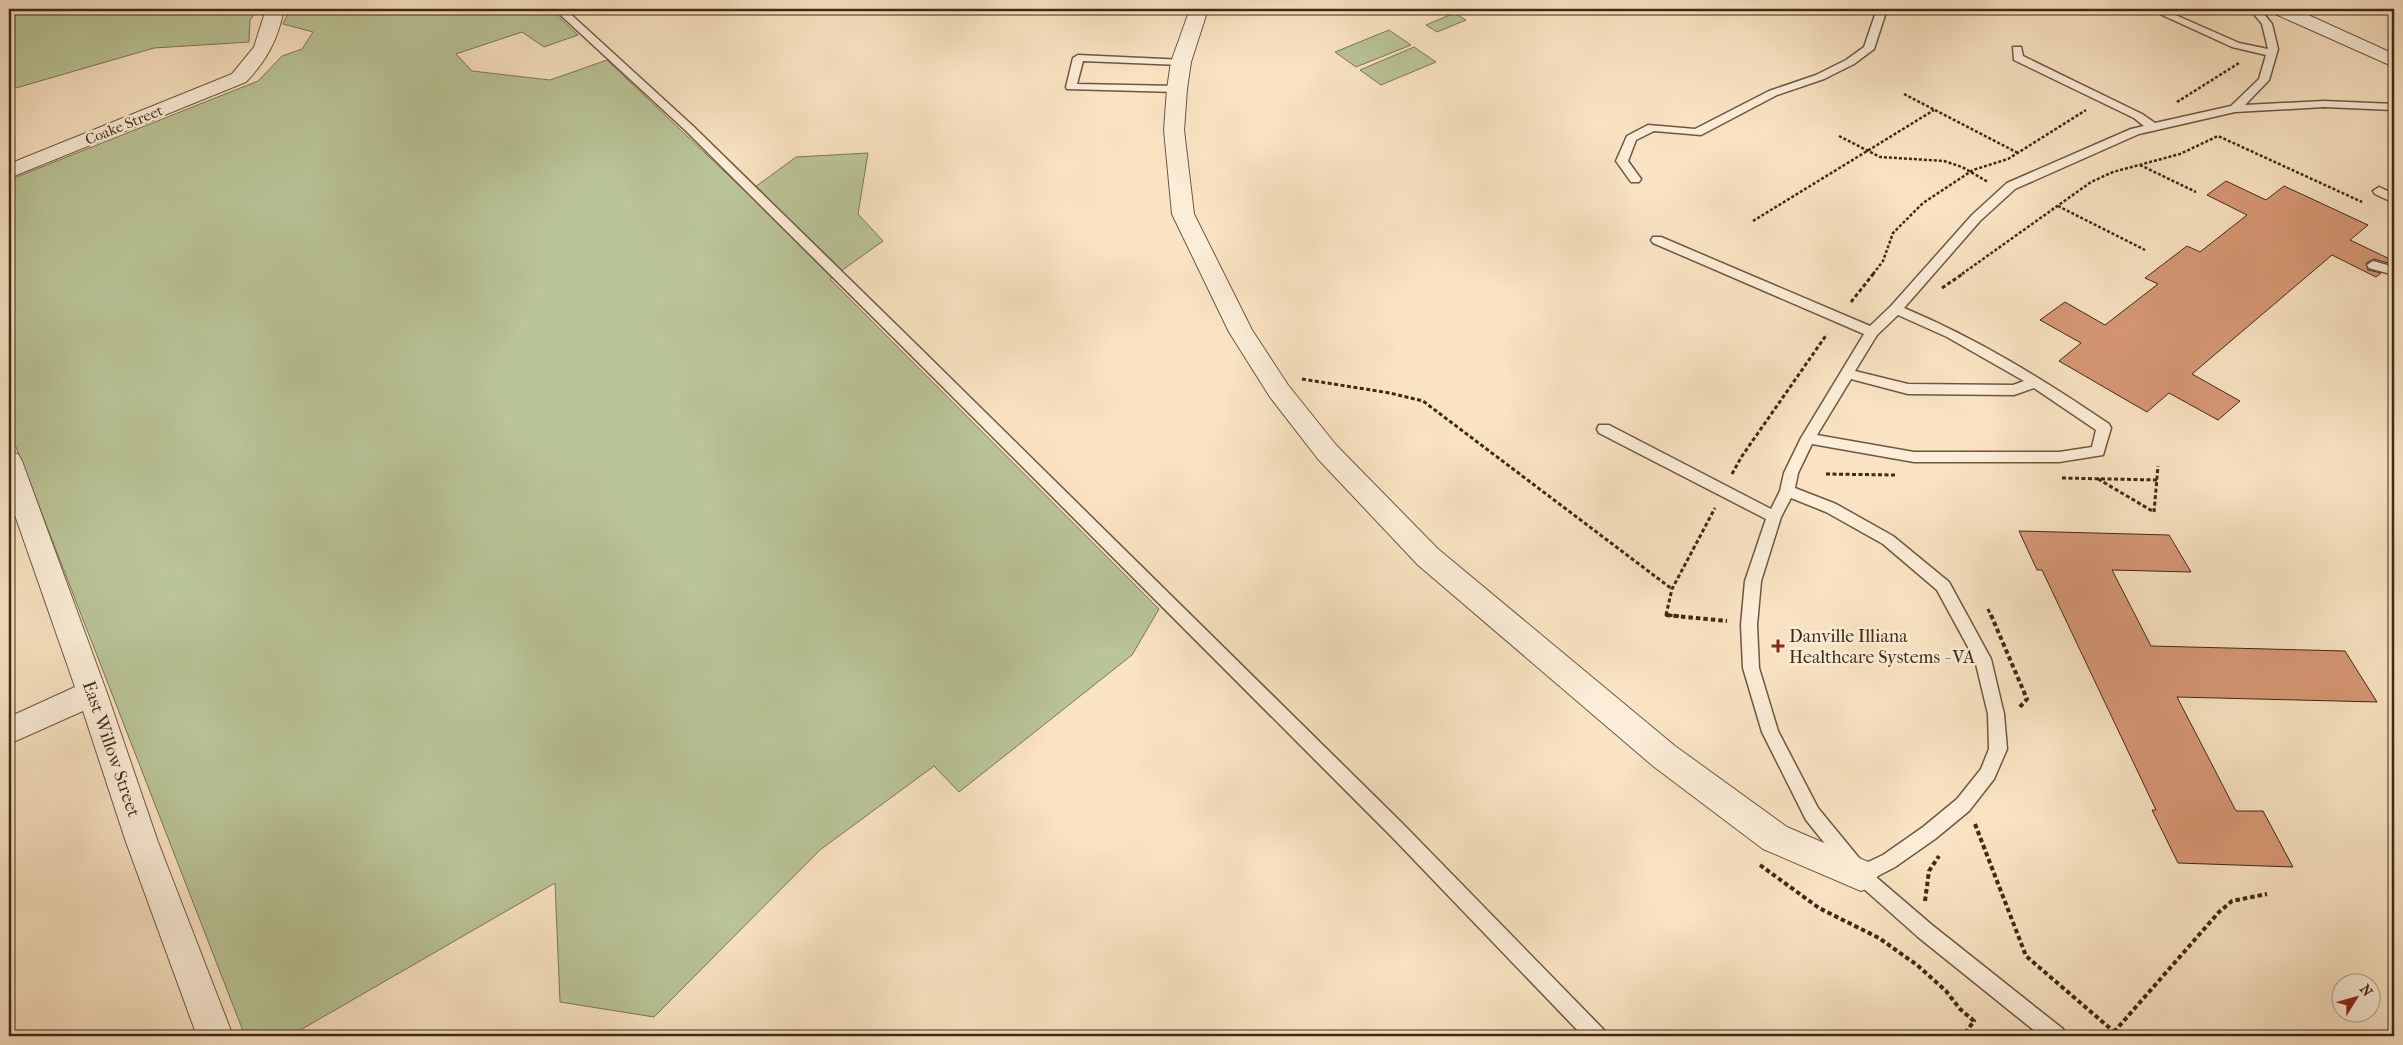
<svg xmlns="http://www.w3.org/2000/svg" width="2403" height="1045" viewBox="0 0 2403 1045" font-family="'IM FELL French Canon',serif">
  <rect width="100%" height="100%" fill="#f9e3c2"/>
  <filter id="stains"><feTurbulence type="fractalNoise" baseFrequency=".004" numOctaves="4"/><feColorMatrix values="0 0 0 0 .2 0 0 0 0 .09 0 0 0 0 .02 0 0 0 .5 -.17"/></filter>
  <radialGradient id="worn" r=".72"><stop offset=".6" stop-color="#630" stop-opacity="0"/><stop offset="1" stop-color="#630" stop-opacity=".3"/></radialGradient>
  <path fill="#b9c497" stroke="#7c7756" d="M9,9h249l-8,11 -1,22 -95,6 -145,42z
    M290,9h260l28,26 -34,12 -22,-15 -66,22 16,17 78,9 57,-20 140,133 49,-36 72,-4 -10,61 25,27 -53,38 329,330 -27,46 -173,137 -25,-26 -114,84 -166,167 -94,-15 -5,-119 -265,153h-45l-236,-607v-249l249,-99 24,-25 20,-7 11,-17 -30,-8z
    M1454,13l12,7 -29,12 -11,-7z
    M1389,30l22,15 -55,22 -21,-15z
    M1414,47l22,15 -55,23 -21,-15z"/>
  <path fill="#d79875" stroke="#3e2a15" d="M2226,181l40,19 18,-14 84,39 -18,15 44,21 -3,3 -17,-5 -8,4 2,7 13,3 -5,4 -44,-22 -140,119 48,27 -22,19 -49,-27 -22,19 -88,-51 22,-18 -41,-23 25,-18 40,23 53,-41 -13,-6 42,-32 13,6 47,-37 -40,-20z
    M2019,531l150,4 22,37 -79,-2 39,76 194,5 32,51 -200,-5 59,114h27l30,56 -115,-4 -26,-53h4l-114,-240h-5z"/>
  <g fill="none" stroke-linecap="round" stroke-linejoin="round">
    <defs>
      <path id="service" d="M554,9h11l128,117 226,221 484,477 200,205 3,7h-23l-192,-200 -482,-483 -224,-223z
        M1877,9h10l-13,40 -20,15 -30,15 -47,16 -76,40 -47,-4 -18,9 -8,21 13,18 -2,3h-8l-15,-21 11,-25 21,-11 47,4 74,-38 47,-16 30,-15 18,-13z
        M2149,9h13l77,34 29,6 -6,-25 -12,-15h10l12,15 6,25 -9,31 -24,25 79,-4 70,3v6l-70,-3 -89,5 -96,22 -124,55 -35,32 -76,87c74,31 140,72 205,116l2,4 -8,27 -44,7h-145l-102,-18 -14,29 -3,15 41,16 57,32 56,46 42,77 13,55 3,35 -13,30 -25,32 -34,28 -40,28 -19,10 56,48 131,104 3,7h-25l-123,-99 -63,-56 -49,-61 -44,-88 -19,-64 -2,-43 4,-44 21,-62 -167,-86 -2,-4 2,-4h10l162,84 9,-18 4,-18 17,-35 63,-104 -211,-91 -2,-3 2,-3h8l209,89 21,-20 81,-91 35,-32 124,-54 13,-3 -10,-8 -120,-58 -1,-13h8l2,9 119,58 13,9 76,-17 28,-27 7,-24 -34,-8zM1898,315l49,22 77,44 -11,4 -105,-1 -53,-13 22,-36zM1851,379l57,15 106,1 20,-7 62,42 -4,17 -33,5h-145l-97,-17zM1791,498l35,14 57,32 54,46 38,70 13,54 1,35 -8,20 -24,30 -34,28 -40,28 -19,9 -46,-56 -40,-77 -19,-63 -2,-43 4,-44 20,-64z
        M1078,55l107,5v4l-4,1 -98,-4 -6,23 100,2 5,3 -5,3 -110,-3 -1,-2 7,-29z
        M2379,187l15,7v9l-19,-9 -2,-3z
        M2373,261l21,6v8l-25,-7 -2,-3z"/>
      <path id="minor" d="M266,9h18c-6,30 -17,51 -38,73l-237,96v-14l223,-90 22,-27z
        M1190,9h18l-17,53 -4,27 -3,41 10,84 58,116 36,55 48,60 102,104 237,197 112,81 86,37 5,11 -5,11 -12,5 -98,-42 -110,-83 -235,-201 -100,-106 -48,-62 -41,-65 -57,-118 -8,-84 3,-41 4,-27z
        M2271,9h24l99,45v13l-121,-54z
        M9,451l9,3 4,7 85,232 51,149 75,194h-36l-71,-194 -43,-131 -74,33v-27l66,-30 -66,-189z"/>
    </defs>
    <use href="#service" stroke="#6d5840" stroke-width="3"/>
    <use href="#minor" stroke="#6d5840" stroke-width="2"/>
    <path stroke="#3e2a15" stroke-width="2.5" stroke-dasharray="3 2" stroke-linecap="butt" d="M1904,94l114,59
      M2177,102l62,-39
      M1839,136l41,21 64,4 18,6 26,15
      M2140,165l56,27
      M2058,206l87,44
      M1753,221l181,-111
      M1873,274l10,-13 10,-28 30,-30 50,-33 35,-11 78,-49
      M1962,274l129,-92 22,-10 67,-18 38,-18 144,66"/>
    <path stroke="#3e2a15" stroke-width="3" stroke-dasharray="4 2.5" stroke-linecap="butt" d="M1942,288l22,-15
      M1851,302l23,-29
      M1302,379l88,14 33,8 249,188
      M1732,474l10,-18 85,-122
      M1826,474l69,1
      M2062,478l95,2
      M2098,479l56,33 4,-46
      M1988,609l3,7
      M1679,616l-13,-1 6,-26 43,-81"/>
    <path stroke="#3e2a15" stroke-width="4" stroke-dasharray="4.5 3" stroke-linecap="butt" d="M1666,615l61,6
      M1991,615l36,84 -9,10
      M1975,824l51,132 93,80
      M1760,865l59,43 60,30 38,27 29,26 14,18 14,12 -11,15
      M1925,901l4,-30 10,-15
      M2114,1032l105,-120 13,-11 35,-7"/>
    <use href="#service" fill="#fbedd7" fill-rule="evenodd"/>
    <use href="#minor" fill="#fbedd7" fill-rule="evenodd"/>
  </g>
  <path fill="#8f2418" stroke="#fbedd7" stroke-width="2" d="M1775.5 638.5h5v5h5v5h-5v5h-5v-5h-5v-5h5z"/>
  <g text-anchor="middle" dominant-baseline="central" stroke-width="5" stroke-linejoin="round" paint-order="stroke">
    <g font-size="15" fill="#3e2a15" stroke="#fbedd7">
      <text transform="translate(124 125) rotate(-22)">Coake Street</text>
    </g>
    <g font-size="18" fill="#3e2a15" stroke="#fbedd7" text-anchor="start">
      <text x="1789" y="636">Danville Illiana<tspan x="1789" dy="21">Healthcare Systems - VA</tspan></text>
    </g>
    <g font-size="18" fill="#3e2a15" stroke="#fbedd7">
      <text transform="translate(111 749) rotate(71)">East Willow Street</text>
    </g>
  </g>
  <rect width="2403" height="1045" fill="none" stroke="#f9e3c2" stroke-width="30"/>
  <rect x="10" y="10" width="2383" height="1025" fill="none" stroke="#3e2a15" stroke-width="2.5"/>
  <rect x="15" y="15" width="2373" height="1015" fill="none" stroke="#3e2a15"/>
  <g transform="translate(2356 998) rotate(53)"><circle r="24" fill="#fbedd7" stroke="#af9f89"/>
  <path d="M0-4L9 19L0 12L-9 19Z" fill="#8f2418"/>
  <text y="-8" font-size="14" font-weight="bold" text-anchor="middle" fill="#3e2a15">N</text>
  </g>
  <rect width="100%" height="100%" filter="url(#stains)"/>
  <rect width="100%" height="100%" fill="url(#worn)"/>
</svg>
